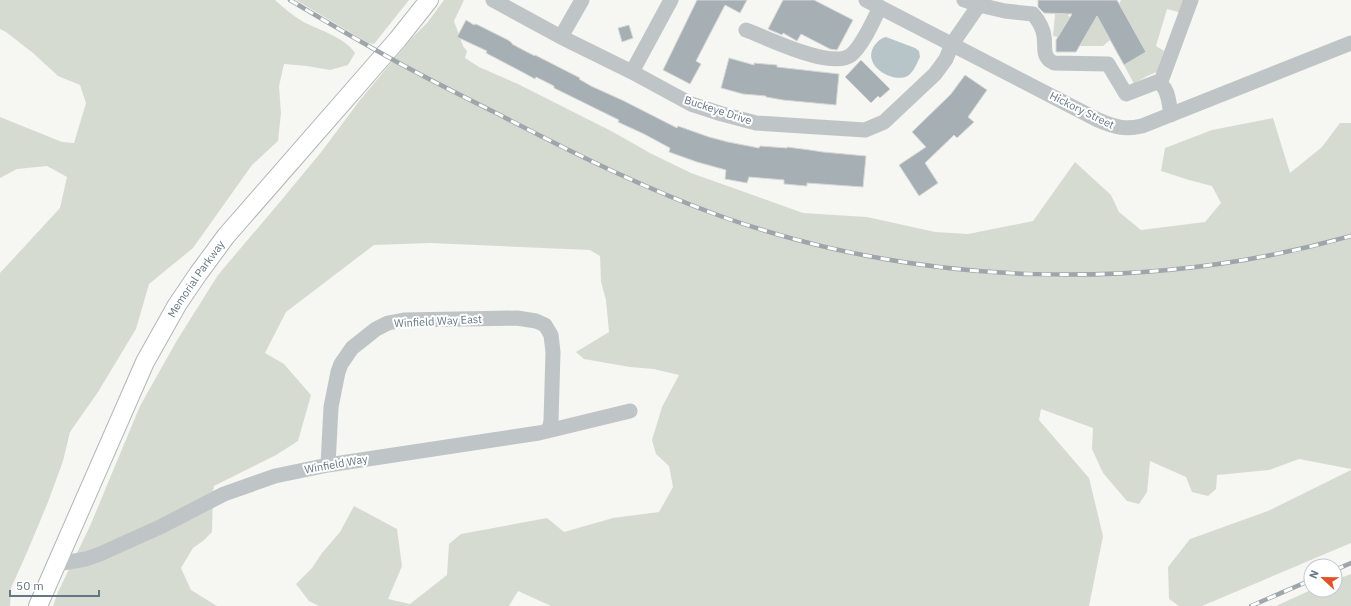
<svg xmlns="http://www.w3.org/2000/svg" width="1351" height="606" viewBox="0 0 1351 606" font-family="'IBM Plex Sans',sans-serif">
  <rect width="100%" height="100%" fill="#f6f6f3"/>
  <path fill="#d6dbd2" d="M0,0h275c8,7 17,15 27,21 16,9 43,16 53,32l-7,12 -18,5 -23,-4 -23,-2 -5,22 2,27 -3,28 -26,24 -59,83 -44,36 -13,45 -38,63 -28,40 -7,29 -15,41 -20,48 -17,38 -1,18h-10v-333l60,-65 7,-31 -20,-11 -30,3 -17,9v-61l62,25 12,1 12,-40 -6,-18 -22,-9 -25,-23 -27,-21 -6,-3z
    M296,0h113l-35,44 -6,-1z
    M444,0h20l-10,21 9,25 4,5 -2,7 14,9 39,17 95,48 37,21 41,20 112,40 64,4 68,15 33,2 65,-13 42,-59 36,33 8,17 22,18 64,-8 16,-19 -9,-17 -23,-6 -28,-9 4,-23 47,-18 61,-12 17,55 32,-26 18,-24h11v346l-52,-10 -30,11 -52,5 -1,14 -8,7 -16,-4 -6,-15 -36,-16 -3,31 -8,12 -12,-3 -24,-28 -11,-24 1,-21 -52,-19 -2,11 50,58 14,58 -14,70h-538l-33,-15 -9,15h-190l-10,-5 -13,-17 16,-16 10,-15 18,-21 14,-26 43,23 5,37 -14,33 22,5 37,-29 2,-31 12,-10 86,-16 17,14 49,-14 46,-6 14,-25 -4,-21 -13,-12 -4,-14 10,-33 17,-32 -25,-6 -24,-2 -46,-8 -8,-7 33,-20 -3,-32 -5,-18 -1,-26 -10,-6 -160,-7 -56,2 -88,67 -21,41 19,11 27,31 -13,46 -22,14 -62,31 -1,6 -1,40 -9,9 -10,7 -12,20 10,22 26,16h-164l5,-14 32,-66 50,-120 36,-64 42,-67 66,-78 38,-46 38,-51 51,-61 16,-16z
    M1062,0l13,4 -7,12 2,1 -12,20 -5,-1 2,-22h7z
    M1121,0h66l-5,13 -15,-4 -11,37 8,5 -7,21 -10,4 -13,8 -10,-19 22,-13 -27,-48z
    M1090,13l7,3 13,24 -7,6h-23l11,-20z
    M1351,470v73l-149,63h-23l-10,-7 -1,-32 22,-28 78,-28z
    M1351,574v32h-75l35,-16h24v-10z"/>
  <path fill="#b7c4c8" d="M886,37l29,11 4,3 1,6c-3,6 -6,14 -11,18 -13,10 -48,-8 -35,-29 4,-5 7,-8 12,-9z"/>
  <path fill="#a6afb4" stroke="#d8d8d6" d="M697,0h50l-7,13 -15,-8 -29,56 5,3 -11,20 -27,-14z
    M783,0h31l39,20 -16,30 -7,-1 -29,-15 -4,7 -14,-8 -1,2 -14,-6z
    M1038,0h79l29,52 -22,13 -27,-49 -21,36h-20v-12l16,-26 -28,-1 -6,-6z
    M466,20l8,5 1,-1 3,1 30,15 4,3v1l13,7 10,5v-1l45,23 -1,1 12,7 33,15 53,27 1,-2 31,11 19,5 31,6 1,-2 27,2v-1l23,3 13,2 43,4 -3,31 -56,-4v3l-23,-2v-4l-35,-3 -2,6 -22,-4 1,-9 -29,-8 -28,-10 1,-4 -26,-14 -26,-12 1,-2 -65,-32v-2l-18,-9 -1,2 -11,-6 -38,-20 1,-2 -30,-14z
    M629,25l4,13 -11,4 -4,-14z
    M729,58l25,7v-2l23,2v2l62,7 -3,31 -53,-5 -17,-3v-1l-23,-2 -22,-6z
    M861,60l29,29 -10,9 -2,-2 -7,7 -26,-26z
    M965,75l22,15 -19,27 6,5 -17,16 -3,-3 -29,28 13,20 -19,13 -20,-31 27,-18 -14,-15 39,-38z"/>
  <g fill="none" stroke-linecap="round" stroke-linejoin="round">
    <defs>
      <g id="major">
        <path id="s1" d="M38,606l107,-244 32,-57 21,-31 28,-38 172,-197 31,-39"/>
      </g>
    </defs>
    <use href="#major" stroke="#b1b6ba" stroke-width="20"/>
    <path stroke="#bfc4c7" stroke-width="15" d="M493,0l68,37 71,35 59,32 31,10 34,9 109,7 19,-8 51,-48 11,-15 6,-15 27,-39 26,6 28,3c5,6 10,14 11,22 2,11 -3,21 10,27l54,1 18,30 31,-12c12,4 12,23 14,33
      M866,0l232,120c17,7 26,10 44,6l209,-83
      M964,0l15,5
      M746,30c22,8 85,40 105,25 12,-10 22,-34 29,-48
      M561,37l21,-37
      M632,72l39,-72
      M1160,84l31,-84
      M328,465l3,-58 7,-35 3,-8 11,-16 24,-19 12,-6 16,-3 113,-2 19,3 9,4 6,10 2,17 -2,69 -2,9
      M57,564l29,-5 14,-5 60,-27 64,-33 51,-18 53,-11 211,-32 91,-22"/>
    <use href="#major" stroke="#fff" stroke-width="18"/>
    <defs>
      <path id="rail" d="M290,0c35,21 71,42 107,62 33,18 67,35 101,52 73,38 147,75 225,103 199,70 425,76 628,19
        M1335,570l16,-7
        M1251,606l60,-26"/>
    </defs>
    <use href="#rail" stroke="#9ea6ab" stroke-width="4.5"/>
    <use href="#rail" stroke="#fff" stroke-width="3" stroke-dasharray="9" stroke-linecap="butt"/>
  </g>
  <g text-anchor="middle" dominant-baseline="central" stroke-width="4" stroke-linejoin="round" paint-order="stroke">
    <g font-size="11" fill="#657784" stroke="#fff">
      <text transform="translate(718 110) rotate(18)">Buckeye Drive</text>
      <text transform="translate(1082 110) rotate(26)">Hickory Street</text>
      <text stroke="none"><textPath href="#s1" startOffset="364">Memorial Parkway</textPath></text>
      <text transform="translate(438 321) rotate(-3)">Winfield Way East</text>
      <text transform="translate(336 464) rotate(-10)">Winfield Way</text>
    </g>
  </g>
  <g transform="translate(1323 578) rotate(292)"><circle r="19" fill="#ffffff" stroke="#c1c9ce"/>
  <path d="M0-3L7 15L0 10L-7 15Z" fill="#e25127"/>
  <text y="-6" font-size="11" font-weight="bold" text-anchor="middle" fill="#657784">N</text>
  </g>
  <path d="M10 590v6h89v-6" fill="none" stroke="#657784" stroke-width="2"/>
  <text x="16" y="590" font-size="12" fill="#657784" stroke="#ffffff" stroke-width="3" paint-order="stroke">50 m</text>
</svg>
